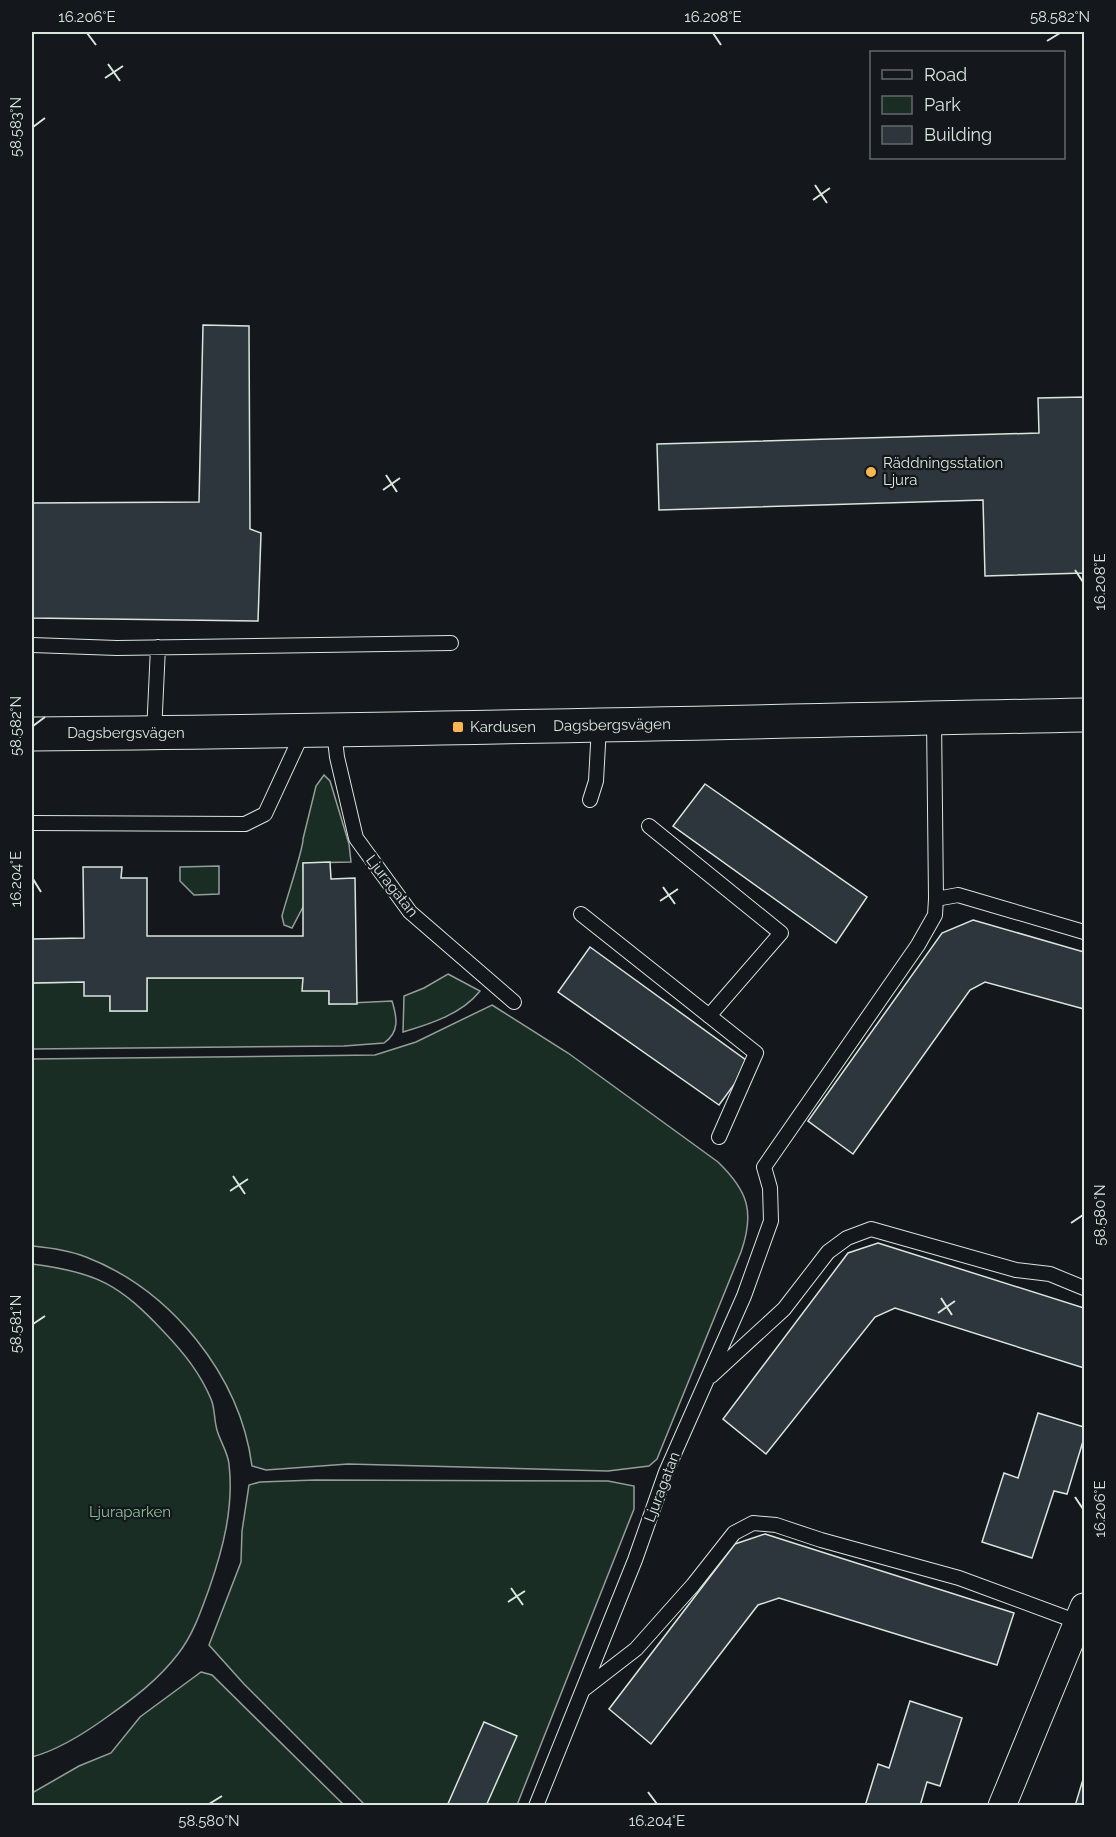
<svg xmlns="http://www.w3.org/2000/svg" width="1116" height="1837" font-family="Raleway,sans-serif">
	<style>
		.green { fill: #1a2d24; stroke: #939e99; stroke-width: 1.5 }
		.building { fill: #2c363c; stroke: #d8e6dc; stroke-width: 1.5 }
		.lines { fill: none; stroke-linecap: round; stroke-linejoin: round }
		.service-casing { stroke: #d8e6dc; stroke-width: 16 }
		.minor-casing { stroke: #d8e6dc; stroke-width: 29 }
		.tertiary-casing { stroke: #d8e6dc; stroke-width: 35 }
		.service { stroke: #14181c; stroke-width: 14 }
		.minor { stroke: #14181c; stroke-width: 27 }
		.tertiary { stroke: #14181c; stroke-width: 33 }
		.ticks { fill: none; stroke: #d8e6dc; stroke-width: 2 }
		.poi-dot { fill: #ffb74d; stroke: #14181c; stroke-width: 2 }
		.labels { text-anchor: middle; stroke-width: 4.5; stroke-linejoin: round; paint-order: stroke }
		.poi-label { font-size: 15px; fill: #d8e6dc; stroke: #14181c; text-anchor: start }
		.street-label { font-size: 15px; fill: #d8e6dc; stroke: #14181c }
		.park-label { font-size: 15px; fill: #8ac095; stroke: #14181c }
		.neatline { fill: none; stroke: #d8e6dc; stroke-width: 2 }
		.ticks-label { font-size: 15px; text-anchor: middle; fill: #d8e6dc }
	</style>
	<rect width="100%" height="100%" fill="#14181c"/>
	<!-- green -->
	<path class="green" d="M 324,775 L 330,781 L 349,844 L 351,862 L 303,863 L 304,905 L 292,928 L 284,925 L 282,916 C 285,903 304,847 303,839 L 316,786 Z
		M 219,866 L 219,894 L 194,895 L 180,881 L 180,867 Z
		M 448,974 L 480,991 C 462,1014 430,1024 403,1032 L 404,996 L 424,988 Z
		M 147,978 L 303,978 L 329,991 L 329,1004 L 392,1001 C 397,1017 400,1032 384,1043 L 344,1046 L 32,1049 L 32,983 L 84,982 L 110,996 L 110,1011 L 147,1011 Z
		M 492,1005 L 568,1053 L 718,1162 C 748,1191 755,1212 741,1252 L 657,1459 L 649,1466 L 608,1471 L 348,1464 L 266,1470 L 252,1466 C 240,1375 171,1290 86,1257 C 69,1250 49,1248 32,1246 L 32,1059 L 375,1055 L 416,1042 Z
		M 32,1264 C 97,1272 120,1285 164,1332 C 184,1353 200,1373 211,1399 C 215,1408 214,1420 217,1430 C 220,1441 228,1453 229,1464 C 234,1507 223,1549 209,1589 C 201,1611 193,1635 178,1654 C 158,1680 134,1698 107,1717 C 85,1733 58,1750 32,1757 Z
		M 315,1480 L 608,1481 L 634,1486 L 634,1509 L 517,1805 L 365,1805 L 244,1684 L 209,1645 L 241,1562 L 242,1531 L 249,1485 L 260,1482 Z
		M 201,1672 L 212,1675 L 344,1805 L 32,1805 L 32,1793 L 79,1766 L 111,1753 L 140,1717 Z"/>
	<!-- building -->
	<path class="building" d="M 203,325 L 249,326 L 250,529 L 261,533 L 258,621 L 32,618 L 32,503 L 199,502 Z
		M 1084,397 L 1084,573 L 985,576 L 983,500 L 659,510 L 657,444 L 1039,433 L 1038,398 Z
		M 705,784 L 867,897 L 836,943 L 673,826 Z
		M 330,862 L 331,879 L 355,878 L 357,1004 L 329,1004 L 329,991 L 302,991 L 303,978 L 147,978 L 147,1011 L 110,1011 L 110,996 L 84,996 L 84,982 L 32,983 L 32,939 L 84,938 L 83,867 L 122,867 L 121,878 L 147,878 L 147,936 L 303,936 L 303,863 Z
		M 973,920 L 1084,952 L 1084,1009 L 985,982 L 970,990 L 853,1154 L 808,1121 L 942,933 Z
		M 590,947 L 750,1063 L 719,1105 L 558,992 Z
		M 878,1243 L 1084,1308 L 1084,1368 L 895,1308 L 875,1317 L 766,1454 L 723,1419 L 848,1253 Z
		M 1038,1413 L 1084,1427 L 1084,1438 L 1067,1494 L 1054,1491 L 1032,1558 L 982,1542 L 1004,1473 L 1018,1478 Z
		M 765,1534 L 1014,1613 L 997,1665 L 779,1598 L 758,1605 L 651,1744 L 609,1709 L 735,1544 Z
		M 910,1701 L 962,1718 L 940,1786 L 927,1782 L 920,1806 L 865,1806 L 878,1764 L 889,1768 Z
		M 484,1722 L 517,1736 L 486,1806 L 447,1806 Z
		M 1084,1776 L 1084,1806 L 1075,1806 Z"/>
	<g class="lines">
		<!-- service casing -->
		<g class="service-casing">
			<path id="service" d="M 32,645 L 117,648 L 451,643
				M 334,731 L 337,757 L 356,838 L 410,912 L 514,1002
				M 154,733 L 158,647
				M 590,800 L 596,781 L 599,726
				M 32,823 L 245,824 L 265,814 L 303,732
				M 649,826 L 781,933 L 709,1016
				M 936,899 L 958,895 L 1084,932
				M 581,914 L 756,1053 L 719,1137
				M 711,1376 L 784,1309 L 828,1252 L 847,1238 L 871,1229 L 1016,1270 L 1050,1274 L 1084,1288
				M 583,1690 L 636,1649 L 693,1585 L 734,1533 L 753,1523 L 776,1525 L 821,1540 L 959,1578 L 1078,1622
				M 536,1806 L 635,1560 L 666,1472 L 744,1296 L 771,1221 L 770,1188 L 764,1167 L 918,945 L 935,915 L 936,899 L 934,718"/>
		</g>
		<!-- minor casing -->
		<g class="minor-casing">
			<path id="minor" d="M 1002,1806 L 1084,1607"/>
		</g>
		<!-- tertiary casing -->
		<g class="tertiary-casing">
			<path id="tertiary" d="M 32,734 C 383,731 733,722 1084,715"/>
		</g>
		<!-- service -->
		<use href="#service" class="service"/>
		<!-- minor -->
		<use href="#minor" class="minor"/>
		<!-- tertiary -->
		<use href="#tertiary" class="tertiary"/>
	</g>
	<!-- ticks -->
	<path class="ticks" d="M 87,33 L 96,45M 713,33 L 721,45M 1047,41 L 1060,33M 108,64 L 120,81M 105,78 L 123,66M 33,127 L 45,118M 815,185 L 827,203M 813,200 L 830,188M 386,475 L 397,492M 383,490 L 400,478M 1075,570 L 1083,582M 33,726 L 45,717M 33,879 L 41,892M 663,887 L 675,904M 660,901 L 678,889M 233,1176 L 245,1194M 230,1191 L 248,1179M 1071,1223 L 1083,1215M 941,1298 L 952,1315M 938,1313 L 955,1301M 33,1324 L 45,1316M 1075,1497 L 1083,1509M 511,1588 L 523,1605M 508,1602 L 525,1591M 648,1792 L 657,1804M 209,1804 L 222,1796"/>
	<!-- markers -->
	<g class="poi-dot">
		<circle cx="871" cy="472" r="6"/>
		<rect x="452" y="721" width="12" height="12" rx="3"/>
	</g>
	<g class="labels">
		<!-- poi labels -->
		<g class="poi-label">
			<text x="883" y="468">Räddningsstation<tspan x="883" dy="17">Ljura</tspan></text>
			<text x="470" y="732">Kardusen</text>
		</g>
		<!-- street labels -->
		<g class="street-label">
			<text transform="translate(612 725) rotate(-1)" y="5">Dagsbergsvägen</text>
			<text x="126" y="738">Dagsbergsvägen</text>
			<text transform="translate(392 886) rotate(52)" y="5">Ljuragatan</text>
			<text transform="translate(662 1487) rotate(-69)" y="5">Ljuragatan</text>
		</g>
		<!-- park labels -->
		<g class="park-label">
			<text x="130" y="1517">Ljuraparken</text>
		</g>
	</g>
	<!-- border -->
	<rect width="1116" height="1837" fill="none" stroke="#14181c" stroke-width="66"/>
	<!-- legend -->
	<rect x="870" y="51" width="195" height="108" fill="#14181c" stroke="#626a69" stroke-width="1.5"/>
	<rect x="882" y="70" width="30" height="9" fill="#14181c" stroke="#626a69" stroke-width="1.5"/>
	<text x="924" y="81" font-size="18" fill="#d8e6dc">Road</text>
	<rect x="882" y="96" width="30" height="18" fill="#1a2d24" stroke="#626a69" stroke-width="1.5"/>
	<text x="924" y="111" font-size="18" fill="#d8e6dc">Park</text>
	<rect x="882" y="126" width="30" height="18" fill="#2c363c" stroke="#626a69" stroke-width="1.5"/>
	<text x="924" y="141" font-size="18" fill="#d8e6dc">Building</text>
	<rect x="33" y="33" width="1050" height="1771" class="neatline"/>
	<g class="ticks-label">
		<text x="87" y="22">16.206°E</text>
		<text x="713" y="22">16.208°E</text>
		<text x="1060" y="22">58.582°N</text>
		<text transform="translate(16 127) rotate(-90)" y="5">58.583°N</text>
		<text transform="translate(1100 582) rotate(-90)" y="5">16.208°E</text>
		<text transform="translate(16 726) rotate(-90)" y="5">58.582°N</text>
		<text transform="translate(16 879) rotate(-90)" y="5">16.204°E</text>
		<text transform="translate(1100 1215) rotate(-90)" y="5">58.580°N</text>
		<text transform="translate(16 1324) rotate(-90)" y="5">58.581°N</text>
		<text transform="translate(1100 1509) rotate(-90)" y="5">16.206°E</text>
		<text x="209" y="1826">58.580°N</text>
		<text x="657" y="1826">16.204°E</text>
	</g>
</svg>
